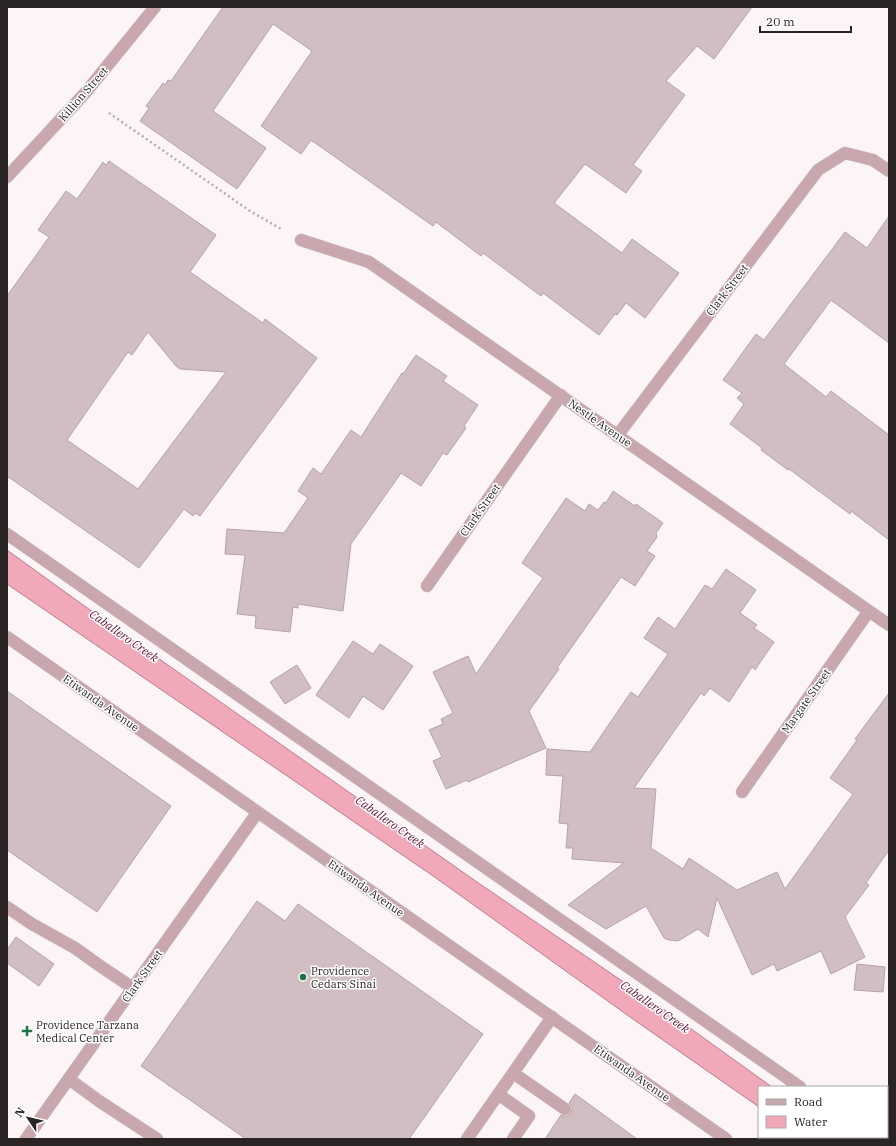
<svg xmlns="http://www.w3.org/2000/svg" width="896" height="1146" font-family="'IBM Plex Serif',serif">
	<style>
		.water { fill: #f1a8b9; stroke: #b6808d }
		.building { fill: #d1bec2; stroke: #b6a3a7; fill-rule: evenodd }
		.lines { fill: none; stroke-linecap: round; stroke-linejoin: round }
		.service-casing { stroke: #d6cfd0; stroke-width: 13 }
		.minor-casing { stroke: #d6cfd0; stroke-width: 13 }
		.path { stroke: #b5adaf; stroke-width: 2.5; stroke-dasharray: 2 3; stroke-linecap: butt }
		.service { stroke: #c8a7ae; stroke-width: 12 }
		.minor { stroke: #c8a7ae; stroke-width: 12 }
		.poi-dot { fill: #217142; stroke: #fff; stroke-width: 1.5 }
		.labels { text-anchor: middle; stroke-width: 3; stroke-linejoin: round; paint-order: stroke }
		.street-label { font-size: 11px; fill: #2b2425; stroke: #fff }
		.poi-label { font-size: 11px; fill: #2b2425; stroke: #fff; text-anchor: start }
		.water-label { font-size: 12px; font-style: italic; fill: #651031; stroke: #fff }
	</style>
	<rect width="100%" height="100%" fill="#fcf4f6"/>
	<!-- water -->
	<path class="water" d="M 7,550 L 108,623 L 477,882 L 669,1013 L 772,1087 L 759,1087 L 759,1107 L 630,1017 L 436,878 L 7,584 Z
		M 803,1137 L 841,1137 L 844,1139 L 805,1139 Z"/>
	<!-- building -->
	<path class="building" d="M 223,7 L 752,7 L 714,59 L 697,46 L 666,81 L 685,95 L 633,165 L 642,171 L 626,193 L 585,164 L 554,203 L 622,253 L 632,239 L 679,273 L 645,318 L 626,303 L 617,315 L 615,314 L 599,335 L 543,293 L 541,296 L 483,253 L 481,256 L 436,222 L 433,226 L 311,140 L 301,154 L 261,126 L 312,51 L 273,24 L 213,111 L 266,148 L 237,189 L 140,121 L 149,108 L 146,106 L 163,83 L 165,85 L 168,80 L 171,81 Z
		M 109,161 L 216,235 L 190,272 L 263,323 L 265,319 L 317,358 L 200,516 L 195,513 L 193,516 L 184,509 L 139,568 L 7,476 L 7,296 L 49,237 L 38,230 L 66,191 L 77,199 L 103,162 L 106,165 ZM 148,332 L 176,366 L 180,369 L 226,372 L 138,489 L 67,440 L 128,352 L 132,355 Z
		M 889,216 L 889,343 L 831,300 L 784,364 L 826,397 L 831,391 L 889,435 L 889,540 L 851,511 L 850,514 L 789,469 L 788,470 L 761,450 L 762,448 L 730,424 L 744,404 L 737,398 L 742,393 L 723,380 L 756,334 L 764,340 L 845,232 L 867,248 Z
		M 416,355 L 447,376 L 443,381 L 478,405 L 464,426 L 466,428 L 447,455 L 443,453 L 421,486 L 401,473 L 351,544 L 343,611 L 298,604 L 298,608 L 293,607 L 290,632 L 255,628 L 256,616 L 237,614 L 245,555 L 225,554 L 227,529 L 284,533 L 308,498 L 298,491 L 313,468 L 321,474 L 351,430 L 361,437 L 402,373 L 403,374 Z
		M 613,491 L 635,506 L 636,504 L 663,523 L 656,533 L 657,537 L 647,551 L 655,556 L 635,586 L 621,577 L 557,668 L 559,669 L 529,711 L 546,748 L 468,782 L 467,780 L 446,789 L 433,761 L 442,757 L 429,730 L 443,724 L 441,719 L 453,713 L 433,672 L 468,656 L 476,674 L 543,578 L 522,563 L 566,498 L 585,511 L 589,504 L 598,510 L 604,502 L 606,503 Z
		M 726,569 L 756,590 L 740,613 L 757,625 L 754,628 L 774,642 L 755,670 L 752,667 L 729,702 L 710,688 L 704,696 L 701,693 L 634,788 L 656,789 L 651,848 L 683,869 L 689,858 L 737,890 L 777,872 L 785,889 L 853,794 L 830,778 L 857,740 L 855,739 L 889,693 L 889,850 L 866,883 L 869,885 L 845,917 L 865,957 L 831,974 L 821,951 L 777,971 L 774,964 L 752,975 L 717,898 L 708,937 L 698,929 L 678,941 L 669,940 L 664,938 L 646,906 L 606,929 L 568,905 L 624,863 L 572,859 L 573,848 L 566,848 L 568,824 L 559,823 L 563,776 L 546,775 L 547,749 L 590,752 L 631,692 L 638,697 L 668,654 L 644,638 L 658,617 L 675,629 L 705,585 L 712,589 Z
		M 353,641 L 373,654 L 380,644 L 413,666 L 383,710 L 363,696 L 349,718 L 316,695 Z
		M 297,665 L 311,688 L 285,704 L 270,682 Z
		M 7,691 L 171,806 L 97,912 L 7,850 Z
		M 257,901 L 285,921 L 298,904 L 483,1034 L 409,1139 L 246,1139 L 141,1066 Z
		M 16,937 L 54,964 L 39,986 L 7,963 L 7,950 Z
		M 857,964 L 885,967 L 883,992 L 854,990 Z
		M 575,1094 L 637,1139 L 545,1139 L 561,1115 L 565,1116 L 568,1116 L 571,1113 L 572,1109 L 572,1106 L 569,1103 Z"/>
	<g class="lines">
		<!-- service casing -->
		<g class="service-casing">
			<path id="service" d="M 7,534 L 800,1087
				M 7,907 L 32,924 L 75,948 L 103,968 L 133,988
				M 513,1073 L 565,1109
				M 69,1079 L 99,1101 L 157,1139
				M 498,1094 L 529,1116 L 513,1139
				M 871,1137 L 874,1139
				M 467,1139 L 552,1017"/>
		</g>
		<!-- minor casing -->
		<g class="minor-casing">
			<path id="minor" d="M 7,177 L 86,92 L 155,7
				M 301,240 L 369,262 L 889,625
				M 617,436 L 818,170 L 845,153 L 873,160 L 889,171
				M 427,586 L 561,395
				M 7,637 L 726,1139
				M 742,792 L 869,611
				M 26,1139 L 257,813"/>
		</g>
		<!-- path -->
		<path class="path" d="M 109,113 L 250,211 L 281,229"/>
		<!-- service -->
		<use href="#service" class="service"/>
		<!-- minor -->
		<use href="#minor" class="minor"/>
	</g>
	<!-- markers -->
	<g class="poi-dot">
		<circle cx="303" cy="977" r="4"/>
		<path d="M25 1025h4v4h4v4h-4v4h-4v-4h-4v-4h4z"/>
	</g>
	<g class="labels">
		<!-- street labels -->
		<g class="street-label">
			<text transform="translate(83 94) rotate(-49)" y="4">Killion Street</text>
			<text transform="translate(727 290) rotate(-53)" y="4">Clark Street</text>
			<text transform="translate(600 423) rotate(35)" y="4">Nestle Avenue</text>
			<text transform="translate(480 510) rotate(-55)" y="4">Clark Street</text>
			<text transform="translate(806 701) rotate(-55)" y="4">Margate Street</text>
			<text transform="translate(101 703) rotate(35)" y="4">Etiwanda Avenue</text>
			<text transform="translate(366 888) rotate(35)" y="4">Etiwanda Avenue</text>
			<text transform="translate(142 976) rotate(-55)" y="4">Clark Street</text>
			<text transform="translate(632 1073) rotate(35)" y="4">Etiwanda Avenue</text>
		</g>
		<!-- poi labels -->
		<g class="poi-label">
			<text x="311" y="975">Providence<tspan x="311" dy="13">Cedars Sinai</tspan></text>
			<text x="36" y="1029">Providence Tarzana<tspan x="36" dy="13">Medical Center</tspan></text>
		</g>
		<!-- water labels -->
		<g class="water-label">
			<text transform="translate(124 636) rotate(35)" y="4">Caballero Creek</text>
			<text transform="translate(390 822) rotate(35)" y="4">Caballero Creek</text>
			<text transform="translate(655 1007) rotate(35)" y="4">Caballero Creek</text>
		</g>
	</g>
	<!-- border -->
	<rect width="896" height="1146" fill="none" stroke="#2b2425" stroke-width="16"/>
	<!-- legend -->
	<rect x="758" y="1086" width="130" height="52" fill="#ffffff" stroke="#aaa7a8"/>
	<rect x="766" y="1099" width="20" height="6" fill="#c8a7ae" stroke="#aaa7a8"/>
	<text x="794" y="1106" font-size="12" fill="#2b2425">Road</text>
	<rect x="766" y="1116" width="20" height="12" fill="#f1a8b9" stroke="#aaa7a8"/>
	<text x="794" y="1126" font-size="12" fill="#2b2425">Water</text>
	<!-- north arrow -->
	<g transform="translate(28 1118) rotate(305)" stroke="#ffffff" stroke-width="3" paint-order="stroke">
	<path d="M0-3L7 15L0 10L-7 15Z" fill="#2b2425"/>
	<text y="-6" font-size="11" font-weight="bold" text-anchor="middle" fill="#2b2425">N</text>
	</g>
	<!-- scale -->
	<path d="M760 26v6h91v-6" fill="none" stroke="#2b2425" stroke-width="2"/>
	<text x="766" y="26" font-size="12" fill="#2b2425" stroke="#ffffff" stroke-width="3" paint-order="stroke">20 m</text>
</svg>
